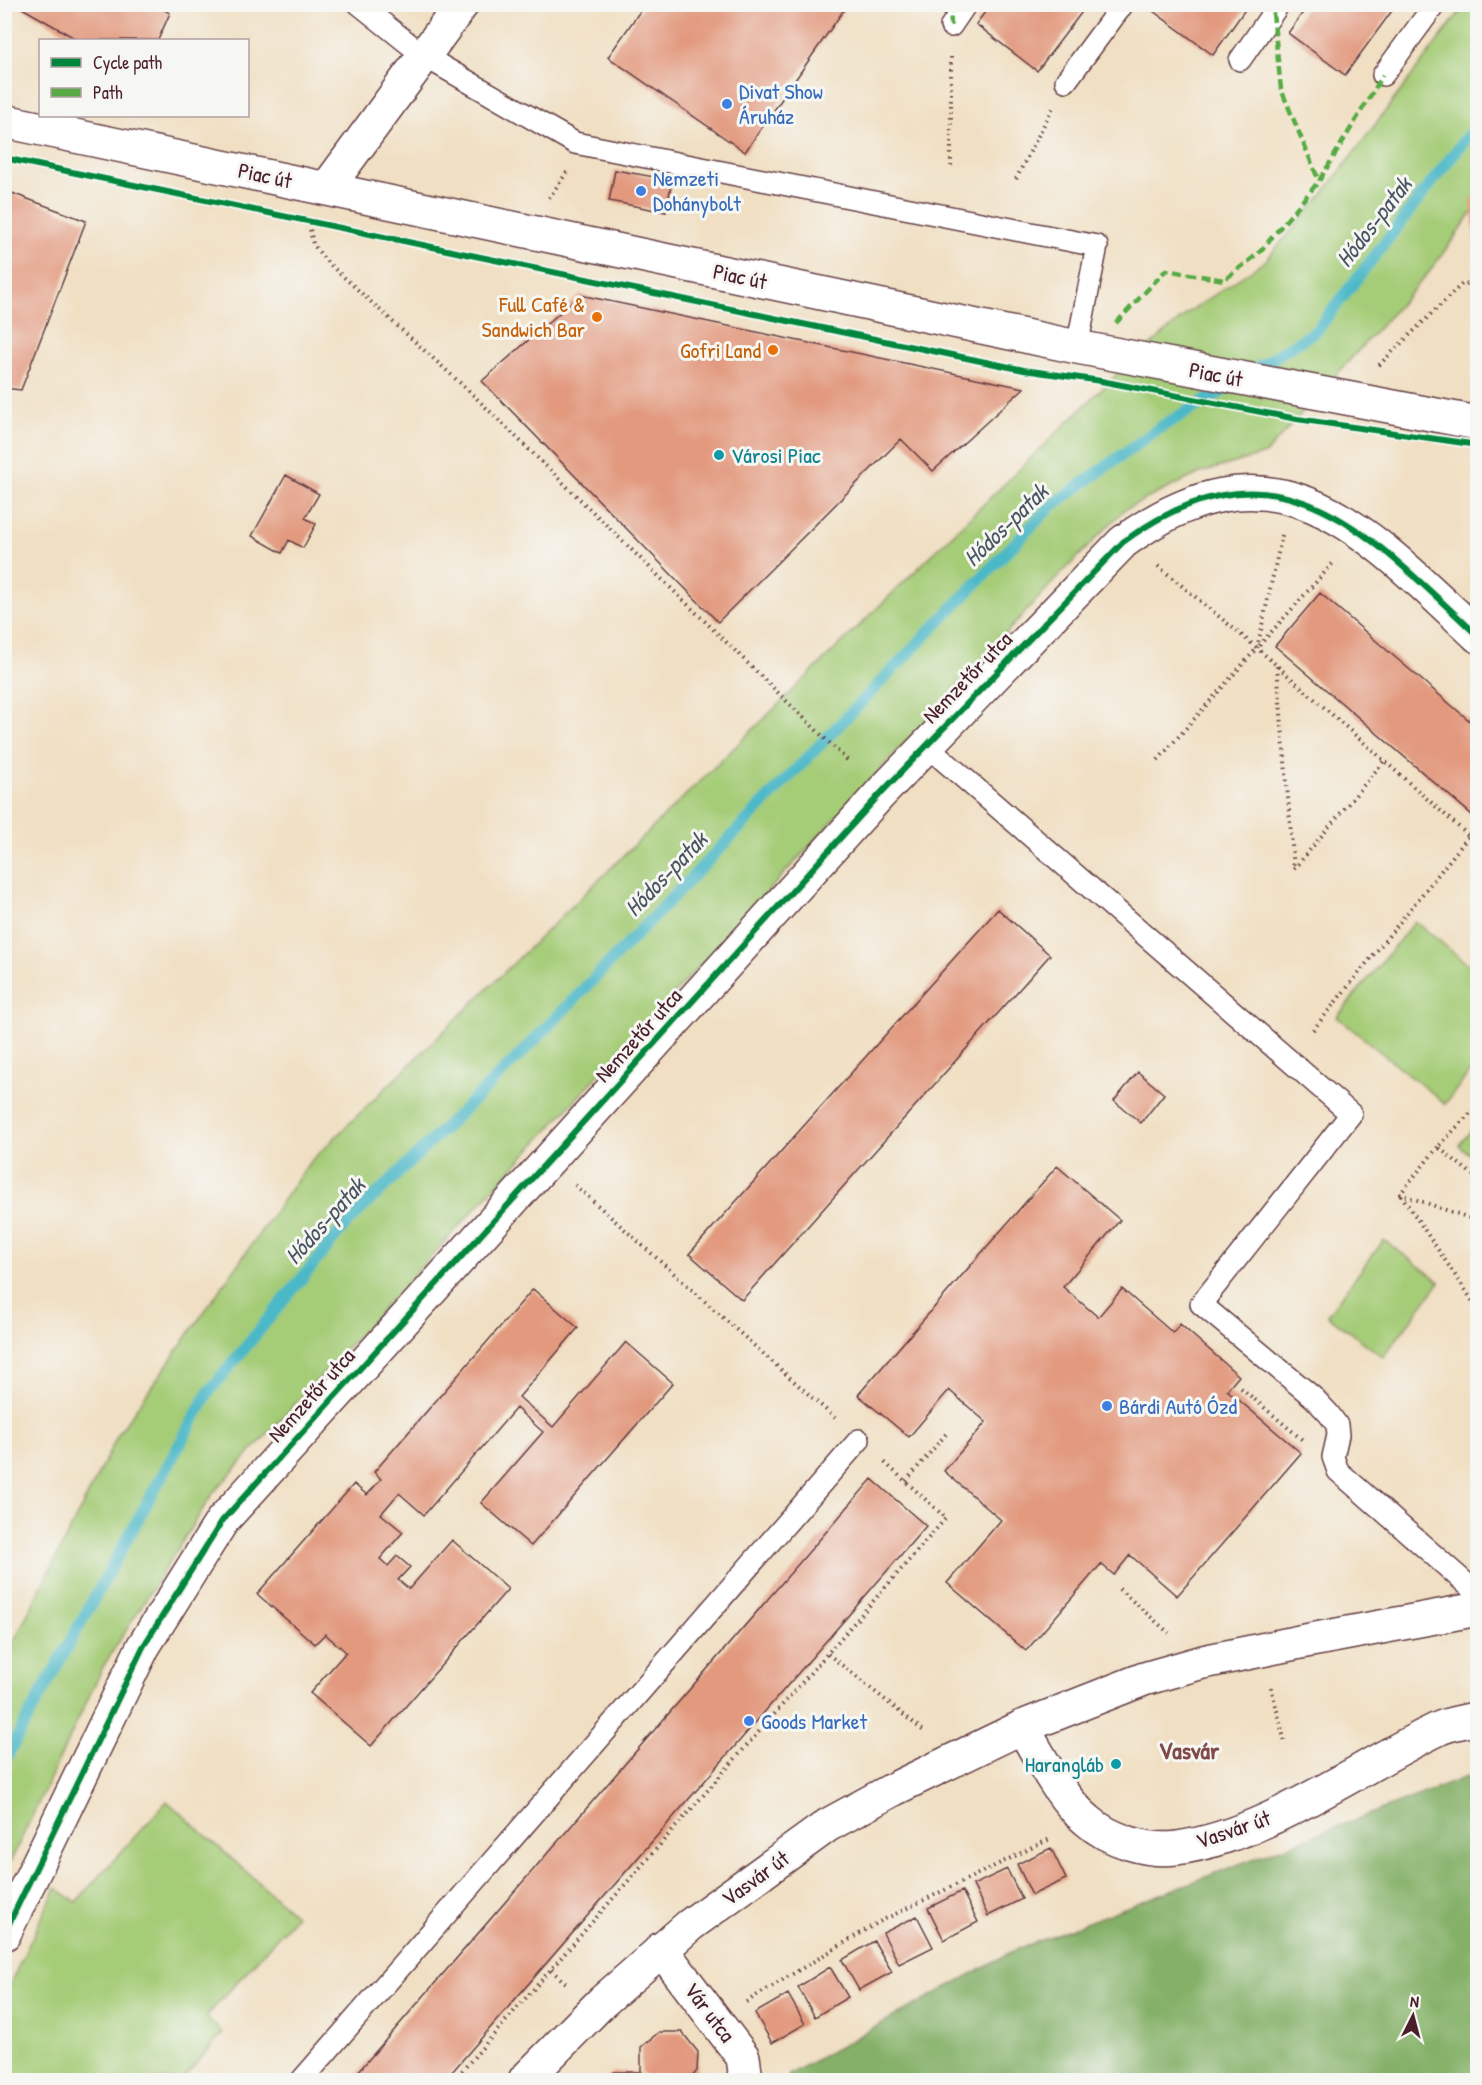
<svg xmlns="http://www.w3.org/2000/svg" width="1482" height="2085" font-family="'Patrick Hand',sans-serif">
	<style>
		.green { fill: #a5cc77; stroke: #787651; stroke-width: 1.5 }
		.forest { fill: #84b068; stroke: #67684a; stroke-width: 1.5 }
		.lines { fill: none; stroke-linecap: round; stroke-linejoin: round }
		.stream { stroke: #4cb8c8; stroke-width: 12 }
		.building { fill: #e2997e }
		.service-casing { stroke: #633c42; stroke-width: 24 }
		.minor-casing { stroke: #633c42; stroke-width: 36 }
		.tertiary-casing { stroke: #633c42; stroke-width: 36 }
		.path { stroke: #633c42; stroke-width: 4; stroke-dasharray: 1.5 4.5; stroke-linecap: butt }
		.service { stroke: #fff; stroke-width: 21 }
		.minor { stroke: #fff; stroke-width: 33 }
		.tertiary { stroke: #fff; stroke-width: 33 }
		.quiet { stroke: #57aa44; stroke-width: 4.5; stroke-dasharray: 9 4.5; stroke-linecap: butt }
		.cycleway-casing { stroke: #f6f6f2; stroke-width: 10 }
		.cycleway { stroke: #00873e; stroke-width: 6 }
		.shop-dot { fill: #3f7fe0; stroke: #f6f6f2; stroke-width: 2 }
		.food-dot { fill: #e8710a; stroke: #f6f6f2; stroke-width: 2 }
		.culture-dot { fill: #0f9aa8; stroke: #f6f6f2; stroke-width: 2 }
		.labels { text-anchor: middle; stroke-width: 6; stroke-linejoin: round; paint-order: stroke }
		.shop-label { font-size: 22px; fill: #366cbe; stroke: #f6f6f2; text-anchor: start }
		.street-label { font-size: 22px; fill: #4a1f2b; stroke: #f6f6f2 }
		.food-label { font-size: 22px; fill: #c56008; stroke: #f6f6f2; text-anchor: end }
		.culture-label { font-size: 22px; fill: #0d838f; stroke: #f6f6f2; text-anchor: start }
		.water-label { font-size: 24px; font-style: italic; fill: #4b5562; stroke: #f6f6f2 }
		.neighbourhood-label { font-size: 24px; font-weight: bold; fill: #7f4a48; stroke: #f6f6f2 }
	</style>
	<rect width="100%" height="100%" fill="#f6f6f2"/>
	<filter id="ink" filterUnits="userSpaceOnUse"><feTurbulence type="fractalNoise" baseFrequency=".0167" numOctaves="2"/><feDisplacementMap in="SourceGraphic" scale="12" xChannelSelector="R" yChannelSelector="G"/><feConvolveMatrix kernelMatrix="1 2 1 2 8 2 1 2 1" color-interpolation-filters="sRGB"/></filter>
	<filter id="wash" filterUnits="userSpaceOnUse"><feTurbulence type="fractalNoise" baseFrequency=".008" numOctaves="4" result="noise"/><feDisplacementMap in="SourceGraphic" scale="24" xChannelSelector="R" yChannelSelector="G"/><feGaussianBlur stdDeviation="1.35" result="paint"/><feColorMatrix in="noise" values="0 0 0 0 0 0 0 0 0 0 0 0 0 0 0 0 0 1.4 0 .05"/><feComposite in="paint" operator="in"/></filter>
	<g filter="url(#wash)">
		<rect width="100%" height="100%" fill="#f0dfc2"/>
		<!-- green -->
		<path class="green" d="M 1465,5 L 1477,5 L 1477,206 L 1430,271 L 1265,454 L 1200,473 L 1125,509 L 1055,580 L 213,1493 L 104,1665 L 5,1873 L 5,1659 L 119,1433 L 309,1163 L 1119,372 L 1189,312 L 1265,261 L 1323,194 Z
			M 1415,921 L 1477,972 L 1477,1063 L 1445,1104 L 1337,1017 Z
			M 1477,1124 L 1477,1161 L 1459,1145 Z
			M 1384,1240 L 1440,1282 L 1383,1357 L 1327,1315 Z
			M 167,1801 L 296,1916 L 206,2017 L 223,2033 L 182,2080 L 5,2080 L 5,1994 L 56,1888 L 76,1902 Z"/>
		<!-- forest -->
		<path class="forest" d="M 1477,1773 L 1477,2080 L 786,2080 L 790,2074 L 1015,1950 Z"/>
		<g class="lines">
			<!-- stream -->
			<path class="stream" d="M 1250,373 L 1317,330 L 1478,123
				M 4,1761 L 208,1393 L 347,1223 L 523,1052 L 1049,508 L 1159,428 L 1236,383"/>
		</g>
		<g id="blocks">
			<!-- building -->
			<path class="building" d="M 15,4 L 153,4 L 170,13 L 158,40 L 78,40 Z
				M 645,4 L 848,4 L 745,152 L 608,57 Z
				M 991,4 L 1088,4 L 1037,71 L 976,24 Z
				M 1152,4 L 1249,4 L 1213,55 L 1149,8 Z
				M 1309,4 L 1397,4 L 1345,75 L 1288,33 Z
				M 615,170 L 672,180 L 666,212 L 609,201 Z
				M 4,190 L 86,221 L 21,390 L 4,388 Z
				M 1478,192 L 1478,249 L 1476,249 L 1471,200 Z
				M 580,295 L 1024,388 L 933,471 L 901,439 L 718,622 L 482,381 Z
				M 286,475 L 319,494 L 305,518 L 316,524 L 303,548 L 289,540 L 282,553 L 252,536 Z
				M 1320,593 L 1478,728 L 1478,820 L 1275,646 Z
				M 998,909 L 1050,955 L 742,1300 L 689,1254 Z
				M 1138,1072 L 1164,1094 L 1141,1123 L 1114,1101 Z
				M 1057,1166 L 1120,1220 L 1063,1287 L 1098,1317 L 1122,1289 L 1173,1333 L 1180,1324 L 1239,1376 L 1227,1390 L 1301,1453 L 1177,1596 L 1130,1555 L 1114,1575 L 1101,1564 L 1026,1651 L 947,1583 L 1001,1520 L 944,1471 L 986,1422 L 949,1390 L 909,1437 L 858,1395 Z
				M 533,1289 L 578,1328 L 519,1397 L 553,1427 L 626,1342 L 673,1383 L 531,1546 L 481,1503 L 543,1432 L 516,1408 L 424,1515 L 399,1493 L 381,1514 L 403,1532 L 380,1559 L 388,1566 L 397,1556 L 410,1567 L 398,1580 L 409,1589 L 452,1540 L 508,1589 L 371,1746 L 310,1693 L 346,1652 L 325,1634 L 315,1644 L 257,1594 L 354,1484 L 367,1495 L 381,1479 L 374,1472 Z
				M 872,1479 L 926,1526 L 445,2080 L 351,2080 Z
				M 1051,1848 L 1066,1879 L 1032,1895 L 1017,1864 Z
				M 1007,1869 L 1022,1899 L 988,1916 L 973,1885 Z
				M 962,1891 L 978,1922 L 944,1940 L 928,1908 Z
				M 917,1916 L 933,1947 L 899,1964 L 883,1933 Z
				M 874,1941 L 892,1972 L 859,1990 L 842,1960 Z
				M 830,1967 L 848,1997 L 815,2017 L 798,1987 Z
				M 788,1994 L 805,2024 L 772,2043 L 755,2013 Z
				M 659,2032 L 682,2032 L 698,2052 L 697,2071 L 689,2080 L 648,2080 L 641,2072 L 641,2047 Z
				M 614,2072 L 638,2072 L 645,2080 L 604,2080 Z"/>
		</g>
	</g>
	<g filter="url(#ink)">
		<use href="#blocks" fill-opacity="0" stroke="#633c42" stroke-width="1.5"/>
		<g class="lines">
			<!-- service casing -->
			<g class="service-casing">
				<path id="service" d="M 359,4 L 424,56 L 575,143 L 1097,246 L 1077,347
					M 951,26 L 966,4
					M 1240,60 L 1279,4
					M 1383,75 L 1435,4
					M 1066,81 L 1123,4
					M 926,745 L 1351,1114 L 1201,1304 L 1314,1398 L 1329,1414 L 1337,1425 L 1338,1435 L 1333,1457 L 1338,1471 L 1478,1594
					M 302,2080 L 859,1440"/>
			</g>
			<!-- minor casing -->
			<g class="minor-casing">
				<path id="minor" d="M 327,188 L 462,4
					M 1022,1727 C 1041,1757 1059,1797 1087,1820 C 1109,1840 1147,1852 1177,1848 C 1266,1836 1356,1768 1438,1729 C 1450,1723 1465,1722 1478,1718
					M 4,1934 L 143,1647 L 222,1521 L 881,793 L 1123,542 C 1277,429 1366,531 1478,636
					M 661,1949 L 743,2057 L 745,2072 L 743,2080"/>
			</g>
			<!-- tertiary casing -->
			<g class="tertiary-casing">
				<path id="tertiary" d="M 4,121 L 1077,347 L 1478,423
					M 525,2080 L 602,2002 L 690,1925 L 828,1825 L 894,1789 L 1022,1727 L 1144,1679 L 1203,1662 L 1300,1642 L 1478,1609"/>
			</g>
			<!-- path -->
			<path class="path" d="M 951,57 L 951,166
				M 1016,179 L 1053,107
				M 549,198 L 567,172
				M 309,224 L 313,244 L 325,260 L 469,391 L 850,763
				M 1379,365 L 1463,283 L 1478,286
				M 1282,535 L 1257,648 L 1478,844
				M 1158,566 L 1257,648 L 1334,562
				M 1277,666 L 1294,869
				M 1158,760 L 1257,648
				M 1294,869 L 1384,761
				M 1313,1030 L 1469,836
				M 1478,1105 L 1438,1147 L 1478,1179
				M 1438,1147 L 1400,1194 L 1478,1221
				M 575,1185 L 835,1418
				M 1401,1195 L 1478,1309
				M 1241,1388 L 1305,1442
				M 906,1481 L 946,1434
				M 1119,1589 L 1169,1633
				M 828,1654 L 925,1732
				M 1271,1687 L 1285,1743
				M 551,1970 L 567,1984
				M 746,2002 L 879,1922 L 1052,1838
				M 454,2080 L 946,1518 L 883,1461"/>
			<!-- service -->
			<use href="#service" class="service"/>
			<!-- minor -->
			<use href="#minor" class="minor"/>
			<!-- tertiary -->
			<use href="#tertiary" class="tertiary"/>
			<!-- quiet -->
			<path class="quiet" d="M 950,4 L 951,26
				M 1273,13 L 1281,89 L 1319,181
				M 1116,323 L 1166,270 L 1224,280 L 1258,254 L 1319,181 L 1383,75"/>
			<!-- cycleway casing -->
			<g class="cycleway-casing">
				<path id="cycleway" d="M 4,158 L 1024,370 L 1101,381 L 1297,419 L 1478,445
					M 4,1934 L 143,1647 L 222,1521 L 881,793 L 1123,542 C 1277,429 1366,531 1478,636"/>
			</g>
			<!-- cycleway -->
			<use href="#cycleway" class="cycleway"/>
		</g>
	</g>
	<!-- markers -->
	<g class="shop-dot">
		<circle cx="727" cy="104" r="6"/>
		<circle cx="641" cy="191" r="6"/>
		<circle cx="1107" cy="1406" r="6"/>
		<circle cx="749" cy="1721" r="6"/>
	</g>
	<g class="food-dot">
		<circle cx="597" cy="317" r="6"/>
		<circle cx="773" cy="350" r="6"/>
	</g>
	<g class="culture-dot">
		<circle cx="719" cy="455" r="6"/>
		<circle cx="1116" cy="1764" r="6"/>
	</g>
	<g class="labels">
		<!-- shop labels -->
		<g class="shop-label">
			<text x="739" y="99">Divat Show<tspan x="739" dy="25">Áruház</tspan></text>
			<text x="653" y="186">Nemzeti<tspan x="653" dy="25">Dohánybolt</tspan></text>
			<text x="1119" y="1414">Bárdi Autó Ózd</text>
			<text x="761" y="1729">Goods Market</text>
		</g>
		<!-- street labels -->
		<g class="street-label">
			<text transform="translate(265 175) rotate(12)" y="8">Piac út</text>
			<text transform="translate(740 276) rotate(12)" y="8">Piac út</text>
			<text transform="translate(1216 374) rotate(11)" y="8">Piac út</text>
			<text transform="translate(967 677) rotate(-46)" y="8">Nemzetőr utca</text>
			<text transform="translate(638 1035) rotate(-48)" y="8">Nemzetőr utca</text>
			<text transform="translate(311 1395) rotate(-48)" y="8">Nemzetőr utca</text>
			<text transform="translate(1233 1829) rotate(-19)" y="8">Vasvár út</text>
			<text transform="translate(755 1878) rotate(-36)" y="8">Vasvár út</text>
			<text transform="translate(710 2012) rotate(53)" y="8">Vár utca</text>
		</g>
		<!-- food labels -->
		<g class="food-label">
			<text x="585" y="312">Full Café &amp;<tspan x="585" dy="25">Sandwich Bar</tspan></text>
			<text x="761" y="358">Gofri Land</text>
		</g>
		<!-- culture labels -->
		<g class="culture-label">
			<text x="731" y="463">Városi Piac</text>
			<text x="1104" y="1772" text-anchor="end">Harangláb</text>
		</g>
		<!-- water labels -->
		<g class="water-label">
			<text transform="translate(1374 222) rotate(-52)" y="8">Hódos-patak</text>
			<text transform="translate(1006 525) rotate(-44)" y="8">Hódos-patak</text>
			<text transform="translate(666 874) rotate(-46)" y="8">Hódos-patak</text>
			<text transform="translate(325 1221) rotate(-48)" y="8">Hódos-patak</text>
		</g>
		<!-- neighbourhood labels -->
		<g class="neighbourhood-label">
			<text x="1189" y="1759">Vasvár</text>
		</g>
	</g>
	<!-- margin -->
	<rect width="1482" height="2085" fill="none" stroke="#f6f6f2" stroke-width="24"/>
	<!-- legend -->
	<rect x="39" y="39" width="210" height="78" fill="#f6f6f2" stroke="#b1a0a2" stroke-width="1.5"/>
	<rect x="51" y="58" width="30" height="9" fill="#00873e" stroke="#b1a0a2" stroke-width="1.5"/>
	<text x="93" y="69" font-size="18" fill="#4a1f2b">Cycle path</text>
	<rect x="51" y="88" width="30" height="9" fill="#57aa44" stroke="#b1a0a2" stroke-width="1.5"/>
	<text x="93" y="99" font-size="18" fill="#4a1f2b">Path</text>
	<!-- north arrow -->
	<g transform="translate(1413 2016) rotate(6)" stroke="#f6f6f2" stroke-width="4.5" paint-order="stroke">
	<path d="M0-4.5L10 22L0 15L-10 22Z" fill="#4a1f2b"/>
	<text y="-9" font-size="16" font-weight="bold" text-anchor="middle" fill="#4a1f2b">N</text>
	</g>
</svg>
